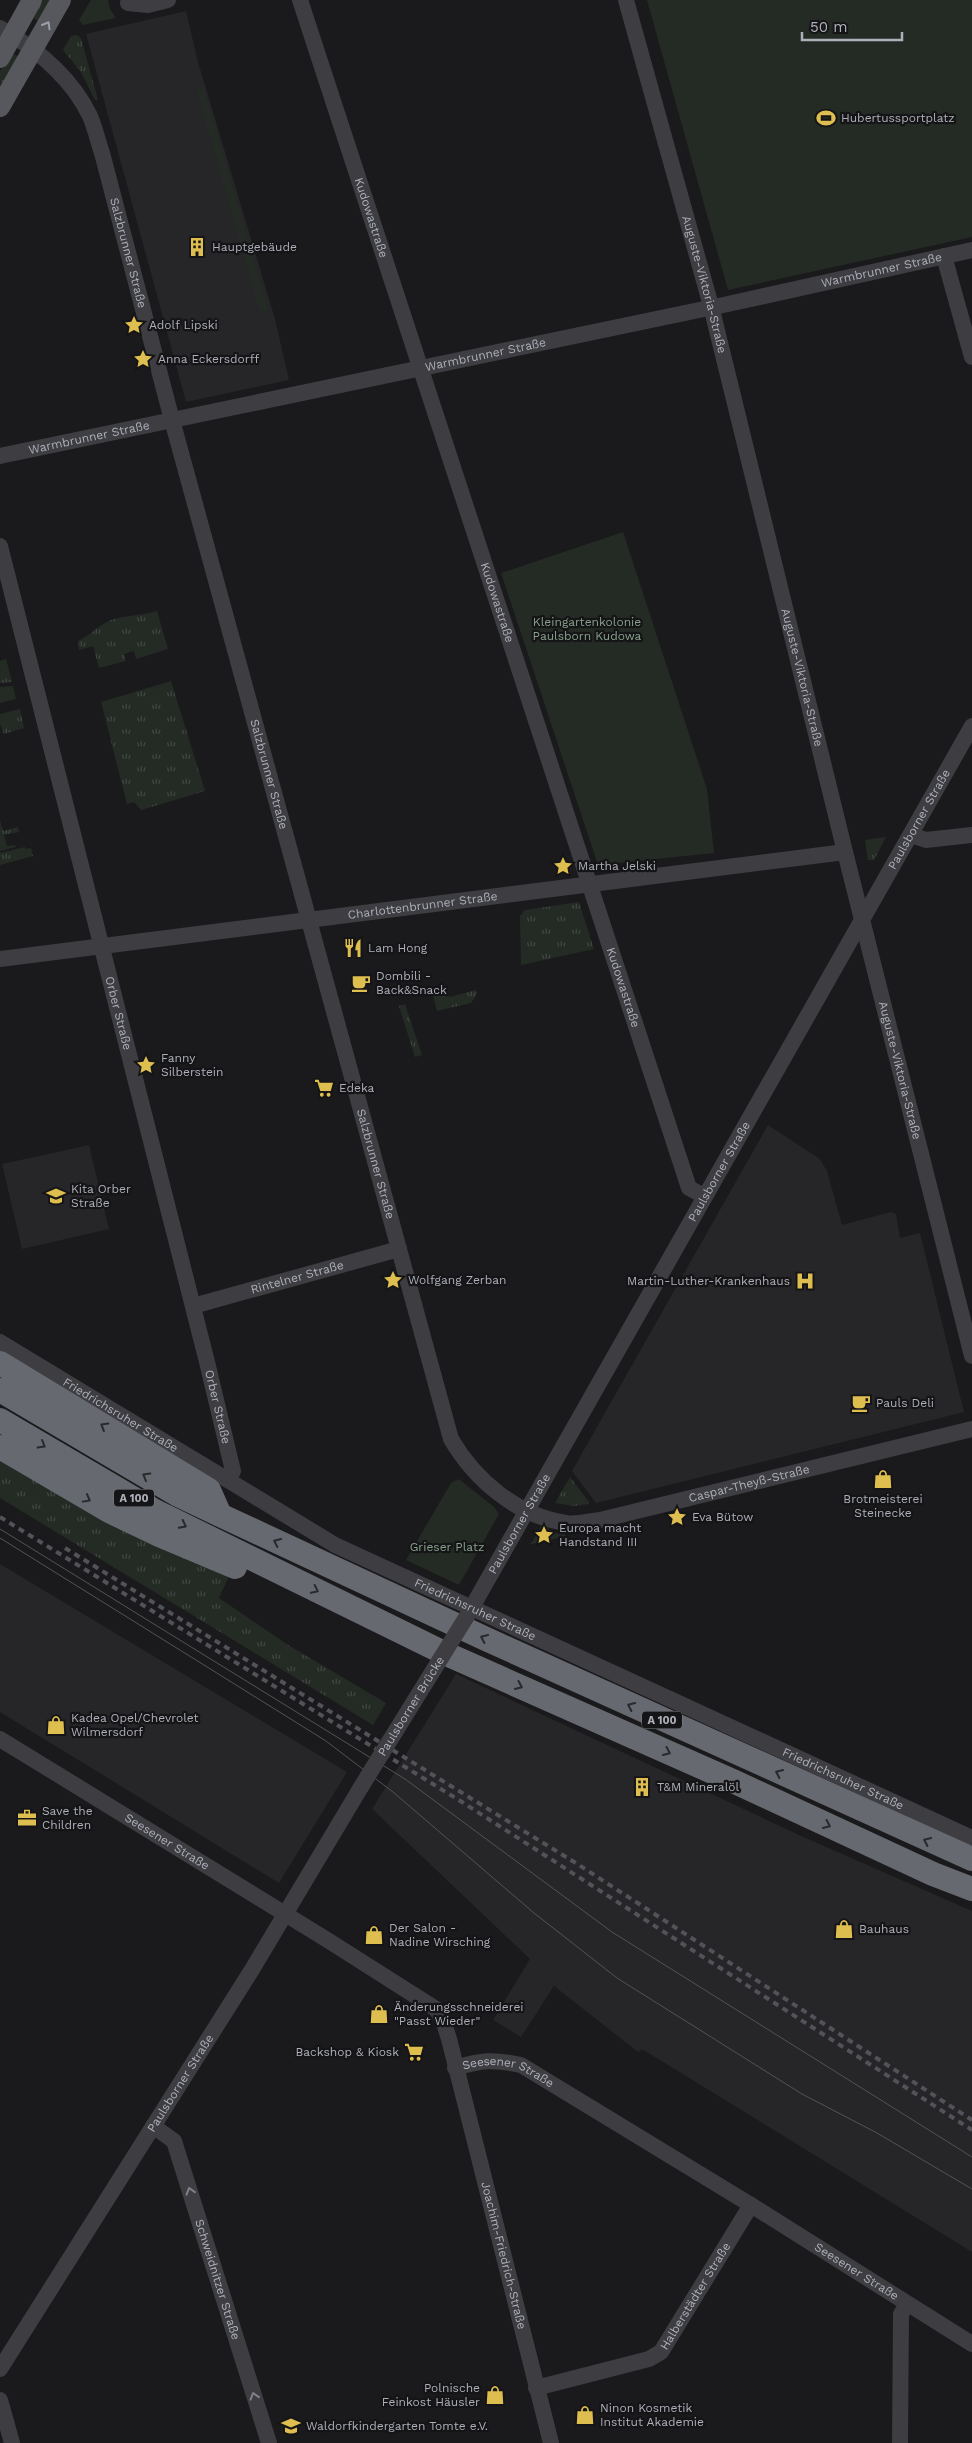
<svg xmlns="http://www.w3.org/2000/svg" width="972" height="2443" font-family="'Work Sans',sans-serif">
	<style>
		.built { fill: #262628 }
		.grass { fill: url(#grass-tufts) }
		.green { fill: #242b25 }
		.lines { fill: none; stroke-linecap: round; stroke-linejoin: round }
		.minor { stroke: #3d3d42; stroke-width: 16 }
		.major { stroke: #57585e; stroke-width: 20 }
		.highway { stroke: #676970; stroke-width: 24 }
		.tram { stroke: #525359; stroke-width: 1 }
		.rail { stroke: #525359; stroke-width: 4; stroke-dasharray: 6 5; stroke-linecap: butt }
		.minor-bridge { stroke: #3d3d42; stroke-width: 16 }
		.oneway { stroke: #9c9ea7 }
		.oneway2 { stroke: #2a292c }
		.oneway3 { stroke: #808289 }
		.labels { text-anchor: middle; stroke-width: 4.5; stroke-linejoin: round; paint-order: stroke }
		.shield { fill: #151416; stroke: #7f8188; stroke-width: 1 }
		.shield-label { font-size: 11px; font-weight: bold; fill: #adb0b9 }
		.poi-label { font-size: 12px; fill: #adb0b9; stroke: #151416; text-anchor: start }
		.street-label { font-size: 12px; fill: #adb0b9; stroke: #151416 }
		.park-label { font-size: 12px; fill: #87a28c; stroke: #151416 }
	</style>
	<defs>
		<pattern id="grass-tufts" width="24" height="20" patternUnits="userSpaceOnUse" patternTransform="scale(1.25)"><rect width="24" height="20" fill="#242b25"/><path d="M3 7l-1-3M5 7V3M7 7l1-3M15 17l-1-3M17 17v-4M19 17l1-3" fill="none" stroke="#414743"/></pattern>
	</defs>
	<rect width="100%" height="100%" fill="#1a191b"/>
	<!-- built -->
	<path class="built" d="M 186,11 L 198,62 L 275,319 L 289,380 L 186,402 L 86,34 Z
		M 768,1125 L 820,1159 L 827,1171 L 842,1225 L 891,1212 L 896,1214 L 900,1238 L 920,1233 L 964,1412 L 596,1503 L 572,1471 Z
		M 89,1145 L 109,1229 L 22,1249 L 2,1164 Z
		M 0,1564 L 347,1772 L 279,1883 L 0,1712 Z
		M 456,1674 L 799,1835 L 972,1911 L 972,2252 L 642,2049 L 638,2052 L 554,1986 L 521,2037 L 493,2020 L 530,1959 L 372,1809 Z"/>
	<!-- grass -->
	<path class="grass" d="M 40,0 L 52,0 L 39,22 L 31,16 Z
		M 77,35 L 81,38 L 98,100 L 95,100 L 81,72 L 63,50 L 71,36 Z
		M 10,53 L 18,56 L 0,92 L 0,71 Z
		M 157,611 L 168,649 L 136,659 L 134,651 L 124,654 L 126,661 L 99,668 L 93,646 L 79,650 L 78,641 C 90,636 98,625 111,620 C 125,615 142,616 157,611 Z
		M 6,659 L 12,682 L 0,683 L 0,661 Z
		M 171,681 L 205,791 L 141,810 L 134,802 L 127,804 L 101,702 Z
		M 13,686 L 16,699 L 0,703 L 0,687 Z
		M 20,709 L 24,728 L 4,734 L 0,724 L 0,714 Z
		M 0,820 L 3,831 L 18,827 L 19,832 L 4,835 L 7,846 L 15,845 L 16,847 L 0,851 Z
		M 886,837 L 874,860 L 868,860 L 865,840 Z
		M 25,847 L 25,849 L 31,848 L 33,856 L 0,865 L 0,853 Z
		M 579,902 L 594,949 L 521,965 L 520,916 L 525,910 Z
		M 476,990 L 477,994 L 471,1003 L 437,1011 L 433,996 L 444,993 L 450,997 Z
		M 405,1004 L 422,1055 L 415,1057 L 399,1006 Z
		M 0,1459 L 230,1574 L 219,1598 L 288,1645 L 386,1703 L 373,1725 L 0,1498 Z
		M 570,1477 L 589,1502 L 589,1504 L 574,1506 L 555,1503 Z
		M 541,1526 L 547,1527 L 552,1533 L 565,1534 L 566,1536 L 531,1544 Z"/>
	<!-- green -->
	<path class="green" d="M 91,0 L 108,0 L 110,9 L 116,18 L 83,25 L 79,20 Z
		M 647,0 L 972,0 L 972,237 L 728,290 Z
		M 204,89 L 268,310 L 260,312 L 197,91 Z
		M 623,532 L 707,789 L 714,853 L 598,865 L 501,573 Z
		M 459,1479 L 494,1507 L 499,1514 L 459,1585 L 406,1560 L 451,1483 Z"/>
	<g class="lines">
		<!-- minor -->
		<g class="minor">
			<path id="s1" d="M 300,0 L 689,1188 L 704,1196"/>
			<path id="s2" d="M 626,0 L 711,306 L 845,852 L 972,1356"/>
			<path d="M 128,3 L 148,5 L 168,0"/>
			<path id="s3" d="M 0,28 C 37,49 71,77 90,116 C 95,128 98,141 102,153 L 172,420 L 451,1439 C 475,1480 517,1516 566,1523 C 576,1525 590,1521 600,1520 L 972,1429"/>
			<path d="M 944,256 L 972,357"/>
			<path id="s4" d="M 0,456 L 728,304 L 972,250"/>
			<path id="s5" d="M 0,546 L 207,1362 L 233,1471 L 228,1480"/>
			<path d="M 911,835 L 926,840 L 972,835"/>
			<path id="s6" d="M 0,959 L 845,852"/>
			<path id="s7" d="M 193,1306 L 399,1249"/>
			<path id="s8" d="M 0,1342 L 335,1545 L 972,1838"/>
			<path id="s9" d="M 467,1616 L 972,726"/>
			<path id="s10" d="M 0,1739 L 329,1941 L 436,2009 L 443,2020 L 449,2039 L 551,2443"/>
			<path id="s11" d="M 455,2068 C 482,2060 493,2059 521,2065 L 751,2205 L 972,2344"/>
			<path id="s12" d="M 153,2126 L 174,2141 L 269,2443"/>
			<path id="s13" d="M 0,2369 L 253,1968 L 361,1787"/>
			<path id="s14" d="M 536,2388 L 649,2359 L 661,2352 L 751,2205"/>
			<path d="M 0,2400 L 12,2443"/>
			<path d="M 900,2443 L 901,2314 L 907,2304"/>
		</g>
		<!-- major -->
		<path class="major" d="M 0,58 L 32,0
			M 0,107 L 61,0"/>
		<!-- highway -->
		<path class="highway" d="M 0,1363 L 209,1490 L 220,1515
			M 0,1390 L 178,1495 L 220,1515 L 486,1639 L 972,1859
			M 0,1420 L 155,1511 L 442,1652 L 735,1782 L 933,1874 L 972,1889
			M 0,1447 L 109,1511 L 159,1535 L 235,1567"/>
		<!-- tram -->
		<path class="tram" d="M 0,1529 L 405,1779 L 612,1932 L 972,2157
			M 0,1538 L 326,1741 L 393,1792 L 534,1913 L 617,1978 L 802,2094 L 877,2133 L 972,2189"/>
		<!-- rail -->
		<path class="rail" d="M 0,1517 L 462,1802 L 972,2130
			M 65,1548 L 579,1865 L 972,2120"/>
		<!-- minor-bridge -->
		<path class="minor-bridge" id="s15" d="M 361,1787 L 467,1616"/>
	</g>
	<!-- one-way arrows -->
	<defs><path id="oneway-chevron" d="M-2-3.5L2.5 0L-2 3.5" fill="none" stroke-width="1.6" stroke-linecap="round" stroke-linejoin="round" transform="scale(1.25)"/></defs>
	<use class="oneway" href="#oneway-chevron" transform="translate(47 25) rotate(-60)"/>
	<g class="oneway2">
		<use href="#oneway-chevron" transform="translate(104 1426) rotate(-149)"/>
		<use href="#oneway-chevron" transform="translate(42 1445) rotate(30)"/>
		<use href="#oneway-chevron" transform="translate(146 1476) rotate(-150)"/>
		<use href="#oneway-chevron" transform="translate(87 1499) rotate(29)"/>
		<use href="#oneway-chevron" transform="translate(183 1525) rotate(27)"/>
		<use href="#oneway-chevron" transform="translate(277 1542) rotate(-155)"/>
		<use href="#oneway-chevron" transform="translate(315 1590) rotate(26)"/>
		<use href="#oneway-chevron" transform="translate(484 1638) rotate(-155)"/>
		<use href="#oneway-chevron" transform="translate(519 1686) rotate(24)"/>
		<use href="#oneway-chevron" transform="translate(631 1706) rotate(-155)"/>
		<use href="#oneway-chevron" transform="translate(667 1752) rotate(24)"/>
		<use href="#oneway-chevron" transform="translate(779 1773) rotate(-155)"/>
		<use href="#oneway-chevron" transform="translate(827 1825) rotate(25)"/>
		<use href="#oneway-chevron" transform="translate(927 1841) rotate(-155)"/>
	</g>
	<g class="oneway3">
		<use href="#oneway-chevron" transform="translate(190 2191) rotate(-107)"/>
		<use href="#oneway-chevron" transform="translate(254 2396) rotate(-107)"/>
	</g>
	<!-- icons -->
	<defs>
		<g id="stadium-bare" transform="scale(1.5)"><path d="M0-5a6.5 5 0 1 0 0 10a6.5 5 0 1 0 0-10ZM-3.5-1.8h7v3.6h-7Z" fill="#debe4f" stroke="#151416" stroke-width="2.5" paint-order="stroke"/></g>
		<g id="building-bare" transform="scale(1.5)"><path d="M-4-6H4V6H1V3H-1V6H-4ZM-2.5-4.3h1.7v1.8h-1.7ZM.8-4.3h1.7v1.8H.8ZM-2.5-1h1.7V.8h-1.7ZM.8-1h1.7V.8H.8Z" fill="#debe4f" stroke="#151416" stroke-width="2.5" paint-order="stroke"/></g>
		<g id="sight-bare" transform="scale(1.5)"><path d="M0-6L1.8-2.2L6-1.7L2.9 1.2L3.7 5.4L0 3.3L-3.7 5.4L-2.9 1.2L-6-1.7L-1.8-2.2Z" fill="#debe4f" stroke="#151416" stroke-width="2.5" paint-order="stroke"/></g>
		<g id="restaurant-bare" transform="scale(1.5)"><path d="M-5-6h1v4h1v-4h1v4h1v-4h1v5L-1.5 .5V6h-2V.5L-5-1ZM5-6V6H3V1.5H1.5Q1.5-4 5-6Z" fill="#debe4f" stroke="#151416" stroke-width="2.5" paint-order="stroke"/></g>
		<g id="cafe-bare" transform="scale(1.5)"><path d="M-5.5-4.5H6V0H3Q3 3.5 0 3.5H-2.5Q-5.5 3.5-5.5 0ZM3-3.2v2h1.7v-2ZM-6 4.5H4V6H-6Z" fill="#debe4f" stroke="#151416" stroke-width="2.5" paint-order="stroke"/></g>
		<g id="supermarket-bare" transform="scale(1.5)"><path d="M-6-5.5h2.5l.6 2H6L4.5 2H-2.5L-4.4-4H-6ZM-1.5 3.2a1.3 1.3 0 1 0 .1 0ZM3 3.2a1.3 1.3 0 1 0 .1 0Z" fill="#debe4f" stroke="#151416" stroke-width="2.5" paint-order="stroke"/></g>
		<g id="school-bare" transform="scale(1.5)"><path d="M0-5L7-2L0 1L-7-2ZM-4 1L0 2.5L4 1V4Q0 6-4 4Z" fill="#debe4f" stroke="#151416" stroke-width="2.5" paint-order="stroke"/></g>
		<g id="hospital-bare" transform="scale(1.5)"><path d="M-5-5h3v3.5h4V-5h3V5h-3V1.5h-4V5h-3Z" fill="#debe4f" stroke="#151416" stroke-width="2.5" paint-order="stroke"/></g>
		<g id="shop-bare" transform="scale(1.5)"><path d="M-5-2.5h2.3a2.7 3.5 0 0 1 5.4 0H5L5.5 6h-11ZM-1.5-2.5h3a1.5 2.3 0 0 0-3 0Z" fill="#debe4f" stroke="#151416" stroke-width="2.5" paint-order="stroke"/></g>
		<g id="office-bare" transform="scale(1.5)"><path d="M-6-3h4V-5.5h4V-3h4V5H-6ZM-1-4.5V-3h2v-1.5ZM-6 0V1H6V0Z" fill="#debe4f" stroke="#151416" stroke-width="2.5" paint-order="stroke"/></g>
	</defs>
	<g fill-rule="evenodd">
		<use href="#stadium-bare" x="826" y="118"/>
		<use href="#building-bare" x="197" y="247"/>
		<use href="#sight-bare" x="134" y="325"/>
		<use href="#sight-bare" x="143" y="359"/>
		<use href="#sight-bare" x="563" y="866"/>
		<use href="#restaurant-bare" x="353" y="948"/>
		<use href="#cafe-bare" x="361" y="983"/>
		<use href="#sight-bare" x="146" y="1065"/>
		<use href="#supermarket-bare" x="324" y="1088"/>
		<use href="#school-bare" x="56" y="1196"/>
		<use href="#sight-bare" x="393" y="1280"/>
		<use href="#hospital-bare" x="805" y="1281"/>
		<use href="#cafe-bare" x="861" y="1403"/>
		<use href="#shop-bare" x="883" y="1479"/>
		<use href="#sight-bare" x="677" y="1517"/>
		<use href="#sight-bare" x="544" y="1535"/>
		<use href="#shop-bare" x="56" y="1725"/>
		<use href="#building-bare" x="642" y="1787"/>
		<use href="#office-bare" x="27" y="1818"/>
		<use href="#shop-bare" x="844" y="1929"/>
		<use href="#shop-bare" x="374" y="1935"/>
		<use href="#shop-bare" x="379" y="2014"/>
		<use href="#supermarket-bare" x="414" y="2052"/>
		<use href="#shop-bare" x="495" y="2395"/>
		<use href="#shop-bare" x="585" y="2415"/>
		<use href="#school-bare" x="291" y="2426"/>
	</g>
	<g class="labels">
		<!-- shield labels -->
		<g class="shield">
			<rect x="114" y="1489.5" width="40" height="17" rx="4"/>
			<rect x="642" y="1711.5" width="40" height="17" rx="4"/>
		</g>
		<g class="shield-label">
			<text x="134" y="1502">A 100</text>
			<text x="662" y="1724">A 100</text>
		</g>
		<!-- poi labels -->
		<g class="poi-label">
			<text x="841" y="122">Hubertussportplatz</text>
			<text x="212" y="251">Hauptgebäude</text>
			<text x="149" y="329">Adolf Lipski</text>
			<text x="158" y="363">Anna Eckersdorff</text>
			<text x="578" y="870">Martha Jelski</text>
			<text x="368" y="952">Lam Hong</text>
			<text x="376" y="980">Dombili -<tspan x="376" dy="14">Back&amp;Snack</tspan></text>
			<text x="161" y="1062">Fanny<tspan x="161" dy="14">Silberstein</tspan></text>
			<text x="339" y="1092">Edeka</text>
			<text x="71" y="1193">Kita Orber<tspan x="71" dy="14">Straße</tspan></text>
			<text x="408" y="1284">Wolfgang Zerban</text>
			<text x="790" y="1285" text-anchor="end">Martin-Luther-Krankenhaus</text>
			<text x="876" y="1407">Pauls Deli</text>
			<text x="883" y="1503" text-anchor="middle">Brotmeisterei<tspan x="883" dy="14">Steinecke</tspan></text>
			<text x="692" y="1521">Eva Bütow</text>
			<text x="559" y="1532">Europa macht<tspan x="559" dy="14">Handstand III</tspan></text>
			<text x="71" y="1722">Kadea Opel/Chevrolet<tspan x="71" dy="14">Wilmersdorf</tspan></text>
			<text x="657" y="1791">T&amp;M Mineralöl</text>
			<text x="42" y="1815">Save the<tspan x="42" dy="14">Children</tspan></text>
			<text x="389" y="1932">Der Salon -<tspan x="389" dy="14">Nadine Wirsching</tspan></text>
			<text x="859" y="1933">Bauhaus</text>
			<text x="394" y="2011">Änderungsschneiderei<tspan x="394" dy="14">"Passt Wieder"</tspan></text>
			<text x="399" y="2056" text-anchor="end">Backshop &amp; Kiosk</text>
			<text x="480" y="2392" text-anchor="end">Polnische<tspan x="480" dy="14">Feinkost Häusler</tspan></text>
			<text x="600" y="2412">Ninon Kosmetik<tspan x="600" dy="14">Institut Akademie</tspan></text>
			<text x="306" y="2430">Waldorfkindergarten Tomte e.V.</text>
		</g>
		<!-- street labels -->
		<g class="street-label">
			<text dy="4" stroke="none"><textPath href="#s1" startOffset="229">Kudowastraße</textPath></text>
			<text dy="4" stroke="none"><textPath href="#s3" startOffset="270">Salzbrunner Straße</textPath></text>
			<text dy="4" stroke="none"><textPath href="#s4" startOffset="901">Warmbrunner Straße</textPath></text>
			<text dy="4" stroke="none"><textPath href="#s2" startOffset="295">Auguste-Viktoria-Straße</textPath></text>
			<text dy="4" stroke="none"><textPath href="#s4" startOffset="496">Warmbrunner Straße</textPath></text>
			<text dy="4" stroke="none"><textPath href="#s4" startOffset="91">Warmbrunner Straße</textPath></text>
			<text dy="4" stroke="none"><textPath href="#s1" startOffset="634">Kudowastraße</textPath></text>
			<text dy="4" stroke="none"><textPath href="#s2" startOffset="700">Auguste-Viktoria-Straße</textPath></text>
			<text dy="4" stroke="none"><textPath href="#s3" startOffset="810">Salzbrunner Straße</textPath></text>
			<text dy="4" stroke="none"><textPath href="#s9" startOffset="916">Paulsborner Straße</textPath></text>
			<text dy="4" stroke="none"><textPath href="#s6" startOffset="426">Charlottenbrunner Straße</textPath></text>
			<text dy="4" stroke="none"><textPath href="#s1" startOffset="1039">Kudowastraße</textPath></text>
			<text dy="4" stroke="none"><textPath href="#s5" startOffset="482">Orber Straße</textPath></text>
			<text dy="4" stroke="none"><textPath href="#s2" startOffset="1105">Auguste-Viktoria-Straße</textPath></text>
			<text dy="4" stroke="none"><textPath href="#s3" startOffset="1214">Salzbrunner Straße</textPath></text>
			<text dy="4" stroke="none"><textPath href="#s9" startOffset="511">Paulsborner Straße</textPath></text>
			<text dy="4" stroke="none"><textPath href="#s7" startOffset="108">Rintelner Straße</textPath></text>
			<text dy="4" stroke="none"><textPath href="#s5" startOffset="888">Orber Straße</textPath></text>
			<text dy="4" stroke="none"><textPath href="#s8" startOffset="141">Friedrichsruher Straße</textPath></text>
			<text dy="4" stroke="none"><textPath href="#s3" startOffset="1834">Caspar-Theyß-Straße</textPath></text>
			<text dy="4" stroke="none"><textPath href="#s9" startOffset="106">Paulsborner Straße</textPath></text>
			<text dy="4" stroke="none"><textPath href="#s8" startOffset="546">Friedrichsruher Straße</textPath></text>
			<text dy="4" stroke="none"><textPath href="#s15" startOffset="95">Paulsborner Brücke</textPath></text>
			<text dy="4" stroke="none"><textPath href="#s8" startOffset="951">Friedrichsruher Straße</textPath></text>
			<text dy="4" stroke="none"><textPath href="#s10" startOffset="196">Seesener Straße</textPath></text>
			<text dy="4" stroke="none"><textPath href="#s11" startOffset="56">Seesener Straße</textPath></text>
			<text dy="4" stroke="none"><textPath href="#s13" startOffset="338">Paulsborner Straße</textPath></text>
			<text dy="4" stroke="none"><textPath href="#s10" startOffset="769">Joachim-Friedrich-Straße</textPath></text>
			<text dy="4" stroke="none"><textPath href="#s11" startOffset="461">Seesener Straße</textPath></text>
			<text dy="4" stroke="none"><textPath href="#s12" startOffset="171">Schweidnitzer Straße</textPath></text>
			<text dy="4" stroke="none"><textPath href="#s14" startOffset="196">Halberstädter Straße</textPath></text>
		</g>
		<!-- park labels -->
		<g class="park-label">
			<text x="587" y="626">Kleingartenkolonie<tspan x="587" dy="14">Paulsborn Kudowa</tspan></text>
			<text x="447" y="1551">Grieser Platz</text>
		</g>
	</g>
	<!-- scale -->
	<path d="M802 32v8h100v-8" fill="none" stroke="#adb0b9" stroke-width="2.5"/>
	<text x="810" y="32" font-size="15" fill="#adb0b9" stroke="#151416" stroke-width="4" paint-order="stroke">50 m</text>
</svg>
